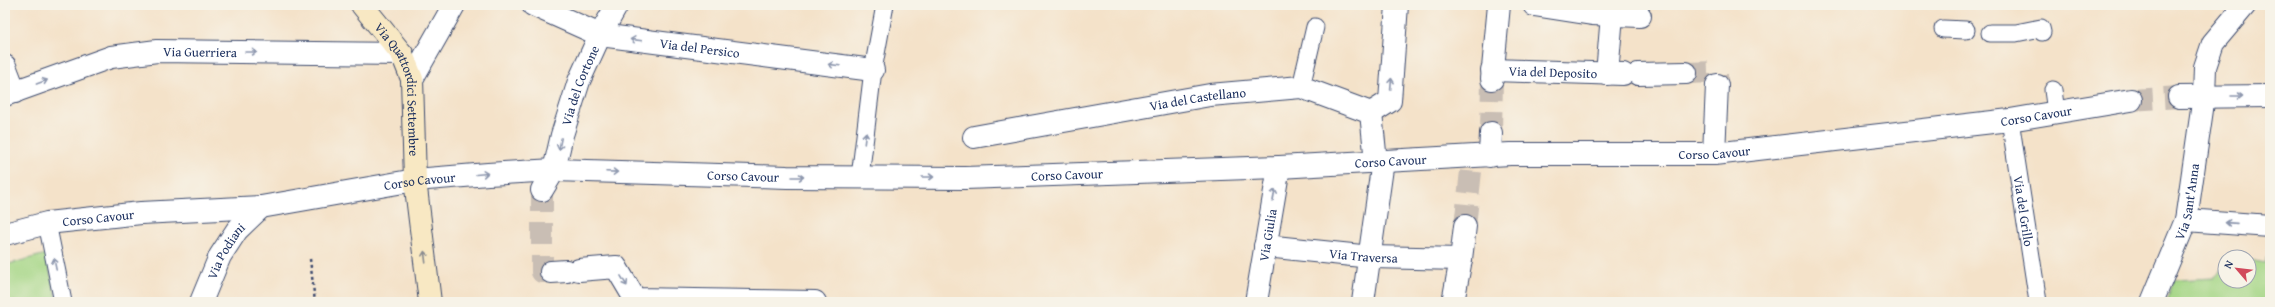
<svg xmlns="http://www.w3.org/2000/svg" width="2275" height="307" font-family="'Gentium Book Plus',serif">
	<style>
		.green { fill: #a4d685; stroke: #608272 }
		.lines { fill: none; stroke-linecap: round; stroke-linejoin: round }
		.street-tunnel { stroke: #c9beb4; stroke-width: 22; stroke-dasharray: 22 11; stroke-linecap: butt }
		.lane-casing { stroke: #3c4a6e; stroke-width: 19 }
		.street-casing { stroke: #3c4a6e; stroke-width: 24 }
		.secondary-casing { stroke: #3c4a6e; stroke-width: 24 }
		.path { stroke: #3c4a6e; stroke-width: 2.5; stroke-dasharray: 3 3; stroke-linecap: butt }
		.lane { stroke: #fff; stroke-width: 17 }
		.street { stroke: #fff; stroke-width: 22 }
		.secondary { stroke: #f8e8c3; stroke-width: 22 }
		.oneway { stroke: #8d97ae }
		.oneway2 { stroke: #8a8c90 }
		.labels { text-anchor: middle; stroke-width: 3; stroke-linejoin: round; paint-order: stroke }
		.street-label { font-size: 13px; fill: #1b2f5e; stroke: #f7f3e8 }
	</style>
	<rect width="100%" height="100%" fill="#f7f3e8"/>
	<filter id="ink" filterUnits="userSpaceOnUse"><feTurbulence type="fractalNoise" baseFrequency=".025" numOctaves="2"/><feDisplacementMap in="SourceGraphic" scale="8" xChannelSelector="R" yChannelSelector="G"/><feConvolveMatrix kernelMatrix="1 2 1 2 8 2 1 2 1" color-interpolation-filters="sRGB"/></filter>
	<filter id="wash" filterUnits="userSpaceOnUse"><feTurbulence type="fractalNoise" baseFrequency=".012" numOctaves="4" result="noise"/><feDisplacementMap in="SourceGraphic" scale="16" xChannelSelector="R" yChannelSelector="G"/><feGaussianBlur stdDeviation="0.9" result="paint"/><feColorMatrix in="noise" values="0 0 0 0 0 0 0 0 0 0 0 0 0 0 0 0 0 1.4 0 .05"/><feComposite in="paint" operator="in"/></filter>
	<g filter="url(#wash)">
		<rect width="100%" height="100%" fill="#f4e2c9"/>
		<!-- green -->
		<path class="green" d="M 46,254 L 57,302 L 5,302 L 5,265 Z
			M 2266,257 L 2270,257 L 2270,302 L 2167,302 L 2174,280 L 2214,278 L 2225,264 L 2225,281 L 2249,281 L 2249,260 L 2266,263 Z"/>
	</g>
	<g filter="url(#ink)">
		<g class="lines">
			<!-- street-tunnel -->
			<path class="street-tunnel" d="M 1686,73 L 1717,72 L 1717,85
				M 2131,100 L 2179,97
				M 1491,133 L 1492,79
				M 542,190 L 542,272 L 551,272
				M 1465,226 L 1471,171"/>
			<!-- lane casing -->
			<g class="lane-casing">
				<g id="lane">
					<path d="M 1943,29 L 1966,30"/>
					<path d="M 1990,33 L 2016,33 L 2041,28 L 2042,32"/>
					<path d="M 1301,87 L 1315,27"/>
					<path d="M 2053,90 L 2056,112"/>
					<path id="s1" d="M 2010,120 L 2038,302"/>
					<path d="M 860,177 L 873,70 L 885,5"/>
					<path d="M 47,223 L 63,302"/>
				</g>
			</g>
			<!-- street casing -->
			<g class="street-casing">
				<g id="street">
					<path id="s2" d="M 533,5 L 600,35 L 873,70"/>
					<path d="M 1534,5 L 1592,14 L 1640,16"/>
					<path d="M 5,66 L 15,92"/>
					<path id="s3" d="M 1492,70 L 1623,74"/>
					<path d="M 1607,74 L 1612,15"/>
					<path d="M 1638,74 L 1686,73"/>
					<path d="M 412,79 L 454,5"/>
					<path d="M 1492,79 L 1499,5"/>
					<path id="s4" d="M 5,95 L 111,57 L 157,51 L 402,54"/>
					<path d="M 2179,97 L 2270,96"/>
					<path d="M 1371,113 L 1390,101 L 1397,5"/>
					<path id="s5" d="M 974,137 L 1210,95 L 1301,87 L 1371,113 L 1376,162"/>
					<path d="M 1714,154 L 1717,85"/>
					<path d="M 1490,156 L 1491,133"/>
					<path id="s6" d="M 542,190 L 554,170 L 562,135 L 579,81 L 600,35 L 617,5"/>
					<path d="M 2186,220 L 2270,226"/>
					<path id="s7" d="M 5,234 L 47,223 L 141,213 L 261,207 L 415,180 L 488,174 L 554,170 L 787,177 L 965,178 L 1279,167 L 1510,154 L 1714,154 L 2010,120 L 2131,100"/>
					<path id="s8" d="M 1265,246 L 1371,257 L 1461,259"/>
					<path d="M 579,270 L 616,267 L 635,299 L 815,302"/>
					<path d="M 551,272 L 567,271"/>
					<path id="s9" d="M 201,302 L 220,256 L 237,230 L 261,207"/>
					<path id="s10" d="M 1256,302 L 1279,167"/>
					<path d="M 1363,302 L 1383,161"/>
					<path d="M 1453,302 L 1461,259 L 1465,226"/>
					<path id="s11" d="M 2152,302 L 2186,220 L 2204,96 L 2205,67 L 2213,43 L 2245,5"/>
				</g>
			</g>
			<!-- secondary casing -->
			<g class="secondary-casing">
				<g id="secondary">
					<path id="s12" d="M 362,5 L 402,54 L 412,79 L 415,180 L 430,302"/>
				</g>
			</g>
			<!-- path -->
			<path class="path" d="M 310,259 L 315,302"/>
			<!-- lane -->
			<use href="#lane" class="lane"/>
			<!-- street -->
			<use href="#street" class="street"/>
			<!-- secondary -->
			<use href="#secondary" class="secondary"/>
		</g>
		<!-- one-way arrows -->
		<defs><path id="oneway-shaft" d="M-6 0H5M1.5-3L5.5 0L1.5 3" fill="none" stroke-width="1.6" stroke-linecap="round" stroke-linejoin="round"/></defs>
		<g class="oneway">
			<use href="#oneway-shaft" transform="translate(636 40) rotate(-173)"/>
			<use href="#oneway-shaft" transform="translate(251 52)"/>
			<use href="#oneway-shaft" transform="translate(834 65) rotate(-173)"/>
			<use href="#oneway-shaft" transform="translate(42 82) rotate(-20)"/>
			<use href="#oneway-shaft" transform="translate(1391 84) rotate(-86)"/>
			<use href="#oneway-shaft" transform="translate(2237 96)"/>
			<use href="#oneway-shaft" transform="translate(865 138) rotate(-83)"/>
			<use href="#oneway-shaft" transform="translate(560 144) rotate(102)"/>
			<use href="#oneway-shaft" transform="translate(612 172) rotate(2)"/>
			<use href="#oneway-shaft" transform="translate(482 174) rotate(-5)"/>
			<use href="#oneway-shaft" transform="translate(798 177)"/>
			<use href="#oneway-shaft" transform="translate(928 177)"/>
			<use href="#oneway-shaft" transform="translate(1274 195) rotate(-80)"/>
			<use href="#oneway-shaft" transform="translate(2231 223) rotate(-176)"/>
			<use href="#oneway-shaft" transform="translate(55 264) rotate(-102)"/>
			<use href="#oneway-shaft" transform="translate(624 281) rotate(59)"/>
		</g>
		<use class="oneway2" href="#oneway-shaft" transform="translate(425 257) rotate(-97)"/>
	</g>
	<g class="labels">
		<!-- street labels -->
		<g class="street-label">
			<text dy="5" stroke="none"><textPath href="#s2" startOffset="174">Via del Persico</textPath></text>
			<text dy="5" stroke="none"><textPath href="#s4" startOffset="202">Via Guerriera</textPath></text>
			<text dy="5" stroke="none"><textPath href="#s3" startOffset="61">Via del Deposito</textPath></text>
			<text dy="5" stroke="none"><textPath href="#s6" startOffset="112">Via del Cortone</textPath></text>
			<text dy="5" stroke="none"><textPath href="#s12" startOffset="96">Via Quattordici Settembre</textPath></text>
			<text dy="5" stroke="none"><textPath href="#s5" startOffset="227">Via del Castellano</textPath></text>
			<text dy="5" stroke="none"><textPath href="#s7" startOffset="2039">Corso Cavour</textPath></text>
			<text dy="5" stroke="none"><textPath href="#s7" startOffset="1715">Corso Cavour</textPath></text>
			<text dy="5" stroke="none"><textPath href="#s7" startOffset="1391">Corso Cavour</textPath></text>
			<text dy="5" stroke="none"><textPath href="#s7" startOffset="1067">Corso Cavour</textPath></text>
			<text dy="5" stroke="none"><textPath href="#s7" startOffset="743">Corso Cavour</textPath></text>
			<text dy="5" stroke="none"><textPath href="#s7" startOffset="419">Corso Cavour</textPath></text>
			<text dy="5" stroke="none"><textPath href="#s11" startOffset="107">Via Sant'Anna</textPath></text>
			<text dy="5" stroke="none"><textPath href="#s1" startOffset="92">Via del Grillo</textPath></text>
			<text dy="5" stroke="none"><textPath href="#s7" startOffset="95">Corso Cavour</textPath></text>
			<text dy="5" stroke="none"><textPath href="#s10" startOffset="68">Via Giulia</textPath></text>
			<text dy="5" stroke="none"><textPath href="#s9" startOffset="57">Via Podiani</textPath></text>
			<text dy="5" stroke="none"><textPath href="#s8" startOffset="99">Via Traversa</textPath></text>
		</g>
	</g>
	<!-- margin -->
	<rect width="2275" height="307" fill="none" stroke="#f7f3e8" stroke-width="20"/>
	<!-- north arrow -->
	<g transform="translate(2237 269) rotate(298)"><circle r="19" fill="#f7f3e8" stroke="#9fa5b1"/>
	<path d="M0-3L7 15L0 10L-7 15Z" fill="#d1495b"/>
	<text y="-6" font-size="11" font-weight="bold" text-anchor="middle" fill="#1b2f5e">N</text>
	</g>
</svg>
